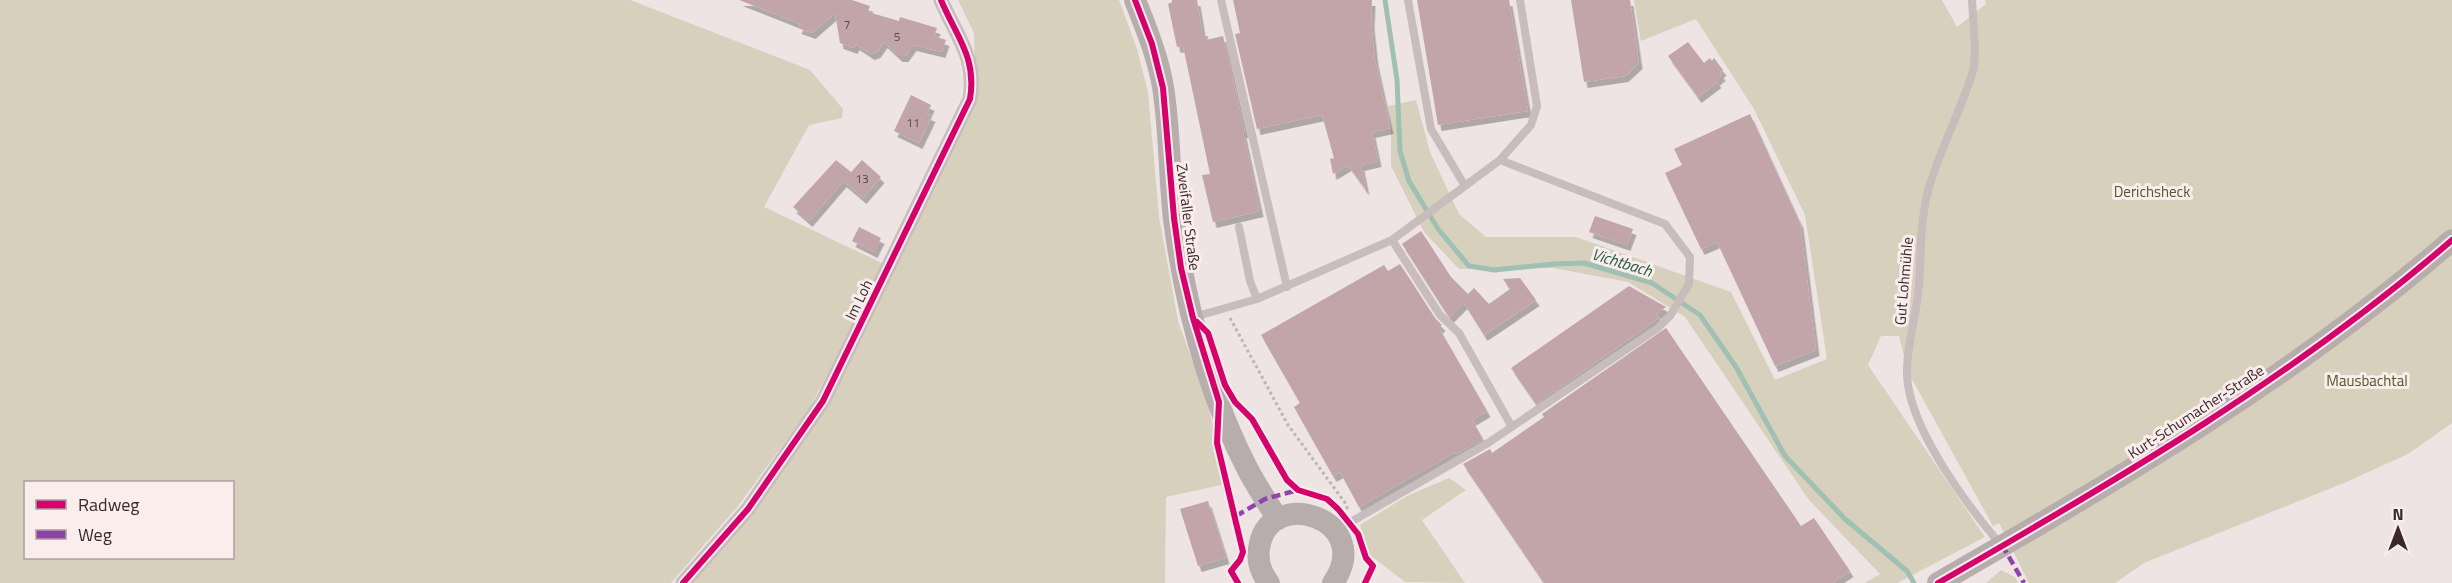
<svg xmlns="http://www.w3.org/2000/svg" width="2452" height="583" font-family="'Titillium Web',sans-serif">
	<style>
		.green { fill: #d6d0bd; fill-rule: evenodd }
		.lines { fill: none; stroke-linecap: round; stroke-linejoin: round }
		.stream { stroke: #9fc0b2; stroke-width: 5 }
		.building { fill: #c2a5a9; filter: url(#shadow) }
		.path { stroke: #c1b5b4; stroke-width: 3; stroke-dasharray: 3 3; stroke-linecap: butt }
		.lane { stroke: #c8bcbc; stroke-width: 8 }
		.street { stroke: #c8bcbc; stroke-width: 15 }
		.secondary { stroke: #b8adad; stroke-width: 22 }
		.quiet { stroke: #8e44ad; stroke-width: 4.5; stroke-dasharray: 9 4.5; stroke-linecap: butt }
		.cycleway-casing { stroke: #faedeb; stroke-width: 10 }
		.cycleway { stroke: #d6006c; stroke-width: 6 }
		.labels { text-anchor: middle; stroke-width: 6; stroke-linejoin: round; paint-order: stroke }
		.number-label { font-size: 12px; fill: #5b484a }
		.park-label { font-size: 15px; fill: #57552d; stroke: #faedeb }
		.street-label { font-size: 15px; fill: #39292b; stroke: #faedeb }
		.water-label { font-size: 16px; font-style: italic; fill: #1e5b46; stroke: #faedeb }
	</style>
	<defs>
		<filter id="shadow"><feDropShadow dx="3.5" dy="6" stdDeviation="0" flood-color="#0004"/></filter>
	</defs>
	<rect width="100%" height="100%" fill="#eee4e3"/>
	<!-- green -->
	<path class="green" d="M 0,0 L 630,0 L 810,70 L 843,109 L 842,118 L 809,125 L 764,207 L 884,264 L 875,286 L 809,409 L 738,506 L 671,583 L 0,583 ZM 26,482 L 232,482 L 232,558 L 26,558 Z
		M 958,0 L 1119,0 L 1137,49 L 1148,92 L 1159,217 L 1178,321 L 1208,404 L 1226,484 L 1166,497 L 1165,583 L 690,583 L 781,475 L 829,402 L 976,101 L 974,33 Z
		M 1634,0 L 1942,0 L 1957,27 L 1986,4 L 1985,0 L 2452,0 L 2452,423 L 2408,454 L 2344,483 L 2144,563 L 2115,583 L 2029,583 L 1999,523 L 1993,526 L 1908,372 L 1899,336 L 1881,336 L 1868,365 L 1985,537 L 1897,583 L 1864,583 L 1880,574 L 1809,500 L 1685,317 L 1628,282 L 1553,268 L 1459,269 L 1424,232 L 1391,166 L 1391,128 L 1388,106 L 1416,100 L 1430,152 L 1459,214 L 1486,237 L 1576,237 L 1731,292 L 1775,380 L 1827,359 L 1805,215 L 1754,109 L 1696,19 L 1641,41 Z
		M 1449,478 L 1466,490 L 1422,520 L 1465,583 L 1405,582 L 1370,555 L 1360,525 L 1407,496 Z
		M 2001,570 L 2015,577 L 2018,583 L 1986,583 Z"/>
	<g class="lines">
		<!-- stream -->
		<path class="stream" d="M 1385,0 L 1397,80 L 1400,151 L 1409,181 L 1438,229 L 1469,266 L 1494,270 L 1555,264 L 1584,263 L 1652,283 L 1700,315 L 1736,367 L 1785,456 L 1845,519 L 1907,571 L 1914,583"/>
	</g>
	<!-- building -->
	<path class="building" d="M 739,0 L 852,0 L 870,6 L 868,12 L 899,21 L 900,17 L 937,28 L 934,36 L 946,40 L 942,52 L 913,45 L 905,56 L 899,56 L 884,42 L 877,52 L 871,54 L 856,44 L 854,48 L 840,43 L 835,13 L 812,33 L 798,28 L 800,24 Z
		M 1172,0 L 1197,0 L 1202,30 L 1204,30 L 1206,40 L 1223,36 L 1245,132 L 1243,132 L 1260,211 L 1213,222 L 1202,175 L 1210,174 L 1183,46 L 1177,47 L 1168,4 L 1172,2 Z
		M 1233,0 L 1372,0 L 1371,23 L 1375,60 L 1390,128 L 1372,132 L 1378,161 L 1361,165 L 1366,190 L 1348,165 L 1333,174 L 1330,159 L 1334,158 L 1322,115 L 1257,129 L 1235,34 L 1240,33 Z
		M 1417,0 L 1509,0 L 1528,111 L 1438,125 Z
		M 1571,0 L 1630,0 L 1639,63 L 1625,76 L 1584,82 Z
		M 1688,42 L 1704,63 L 1710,58 L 1712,61 L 1714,58 L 1723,70 L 1720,72 L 1722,75 L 1716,80 L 1718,82 L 1698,97 L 1668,56 Z
		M 911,95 L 931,105 L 927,114 L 932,116 L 919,143 L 894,131 Z
		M 1750,114 L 1800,223 L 1816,350 L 1775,366 L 1717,242 L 1701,249 L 1665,173 L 1682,165 L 1674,149 Z
		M 836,160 L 851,172 L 809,221 L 793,207 Z
		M 862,160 L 881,177 L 863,198 L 843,181 Z
		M 1595,216 L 1633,229 L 1627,245 L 1589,232 Z
		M 859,227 L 881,238 L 874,252 L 852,241 Z
		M 1421,231 L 1451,277 L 1468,294 L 1474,288 L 1489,304 L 1510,289 L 1503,279 L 1520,278 L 1536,300 L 1484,335 L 1464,303 L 1450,317 L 1445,311 L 1402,244 Z
		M 1400,264 L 1435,318 L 1442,325 L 1439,328 L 1487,411 L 1472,420 L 1483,439 L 1456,454 L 1455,452 L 1359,507 L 1340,472 L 1333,476 L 1294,407 L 1300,403 L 1261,335 L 1384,265 L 1388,271 Z
		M 1629,286 L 1666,307 L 1656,314 L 1659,318 L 1536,404 L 1511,368 Z
		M 1666,328 L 1801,526 L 1814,518 L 1850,571 L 1832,583 L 1544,583 L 1463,464 L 1490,449 L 1492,453 L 1544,417 L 1542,414 Z
		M 1208,501 L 1226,558 L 1198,566 L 1180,509 Z"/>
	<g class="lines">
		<!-- path -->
		<path class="path" d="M 1230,318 L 1288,425 L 1346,504 L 1348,511"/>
		<!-- lane -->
		<path class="lane" d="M 1221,0 L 1287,287
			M 1408,0 L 1431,129 L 1465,186
			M 1972,0 L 1975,48 L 1974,67 C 1962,111 1938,151 1927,195 C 1920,225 1921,255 1919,285 C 1917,315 1906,346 1907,375 C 1909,428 1967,505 2000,544
			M 1239,227 L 1250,281 L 1257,299
			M 1392,240 L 1440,315 L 1459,333 L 1512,427
			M 1194,317 L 1257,299 L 1392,240 L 1500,160 L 1531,125 L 1537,106 L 1520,0
			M 1337,530 L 1488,443 L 1658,328 L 1670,316 L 1689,284 L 1690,257 L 1665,224 L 1500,160"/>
		<!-- street -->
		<path class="street" d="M 683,583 L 748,509 L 823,401 L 970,99 C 977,57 956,36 941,0"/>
		<!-- secondary -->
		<path class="secondary" d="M 1135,0 C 1146,28 1158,57 1163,87 C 1170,130 1169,175 1174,219 C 1185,305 1209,395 1249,472 C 1258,488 1268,504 1278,519
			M 1269,583 C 1261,573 1257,562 1259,549 C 1267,483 1377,519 1333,583
			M 1938,583 C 2116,481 2297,375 2452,240"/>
		<!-- quiet -->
		<path class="quiet" d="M 1236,516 L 1265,499 L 1298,490
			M 2002,545 L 2024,583"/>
		<!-- cycleway casing -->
		<g class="cycleway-casing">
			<path id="cycleway" d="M 1135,0 L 1152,44 L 1163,88 L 1174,218 L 1181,268 L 1193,318 L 1219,402 L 1217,443 L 1243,552 L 1240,560 L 1231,571 L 1238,583
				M 1197,322 L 1208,333 L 1225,385 L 1235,402 L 1252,419 L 1287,480 L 1298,490 L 1327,499 L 1338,509 L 1358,534 L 1366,558 L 1373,566 L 1365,583
				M 683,583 L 748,509 L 823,401 L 970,99 C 977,57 956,36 941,0
				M 1938,583 C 2116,481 2297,375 2452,240"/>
		</g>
		<!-- cycleway -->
		<use href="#cycleway" class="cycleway"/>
	</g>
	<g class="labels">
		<!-- number labels -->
		<g class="number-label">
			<text x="847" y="29">7</text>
			<text x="897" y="41">5</text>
			<text x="913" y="127">11</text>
			<text x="862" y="183">13</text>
		</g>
		<!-- park labels -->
		<g class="park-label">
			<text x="2152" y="197">Derichsheck</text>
			<text x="2367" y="386">Mausbachtal</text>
		</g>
		<!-- street labels -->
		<g class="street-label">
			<text transform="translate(1188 217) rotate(83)" y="5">Zweifaller Straße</text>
			<text transform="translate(1904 281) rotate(-85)" y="5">Gut Lohmühle</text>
			<text transform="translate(859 300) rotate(-64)" y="5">Im Loh</text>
			<text transform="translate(2196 412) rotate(-33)" y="5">Kurt-Schumacher-Straße</text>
		</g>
		<!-- water labels -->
		<g class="water-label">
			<text transform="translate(1622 262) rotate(17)" y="6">Vichtbach</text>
		</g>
	</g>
	<!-- legend -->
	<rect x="24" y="481" width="210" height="78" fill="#faedeb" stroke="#ad9f9e" stroke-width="1.5"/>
	<rect x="36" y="500" width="30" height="9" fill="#d6006c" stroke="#ad9f9e" stroke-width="1.5"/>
	<text x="78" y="511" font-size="18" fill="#39292b">Radweg</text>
	<rect x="36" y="530" width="30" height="9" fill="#8e44ad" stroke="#ad9f9e" stroke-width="1.5"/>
	<text x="78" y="541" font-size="18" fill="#39292b">Weg</text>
	<!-- north arrow -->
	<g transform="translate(2398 529)" stroke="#faedeb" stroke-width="4.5" paint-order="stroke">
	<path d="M0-4.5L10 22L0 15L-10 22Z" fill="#39292b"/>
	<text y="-9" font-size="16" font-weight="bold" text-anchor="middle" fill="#39292b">N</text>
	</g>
</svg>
